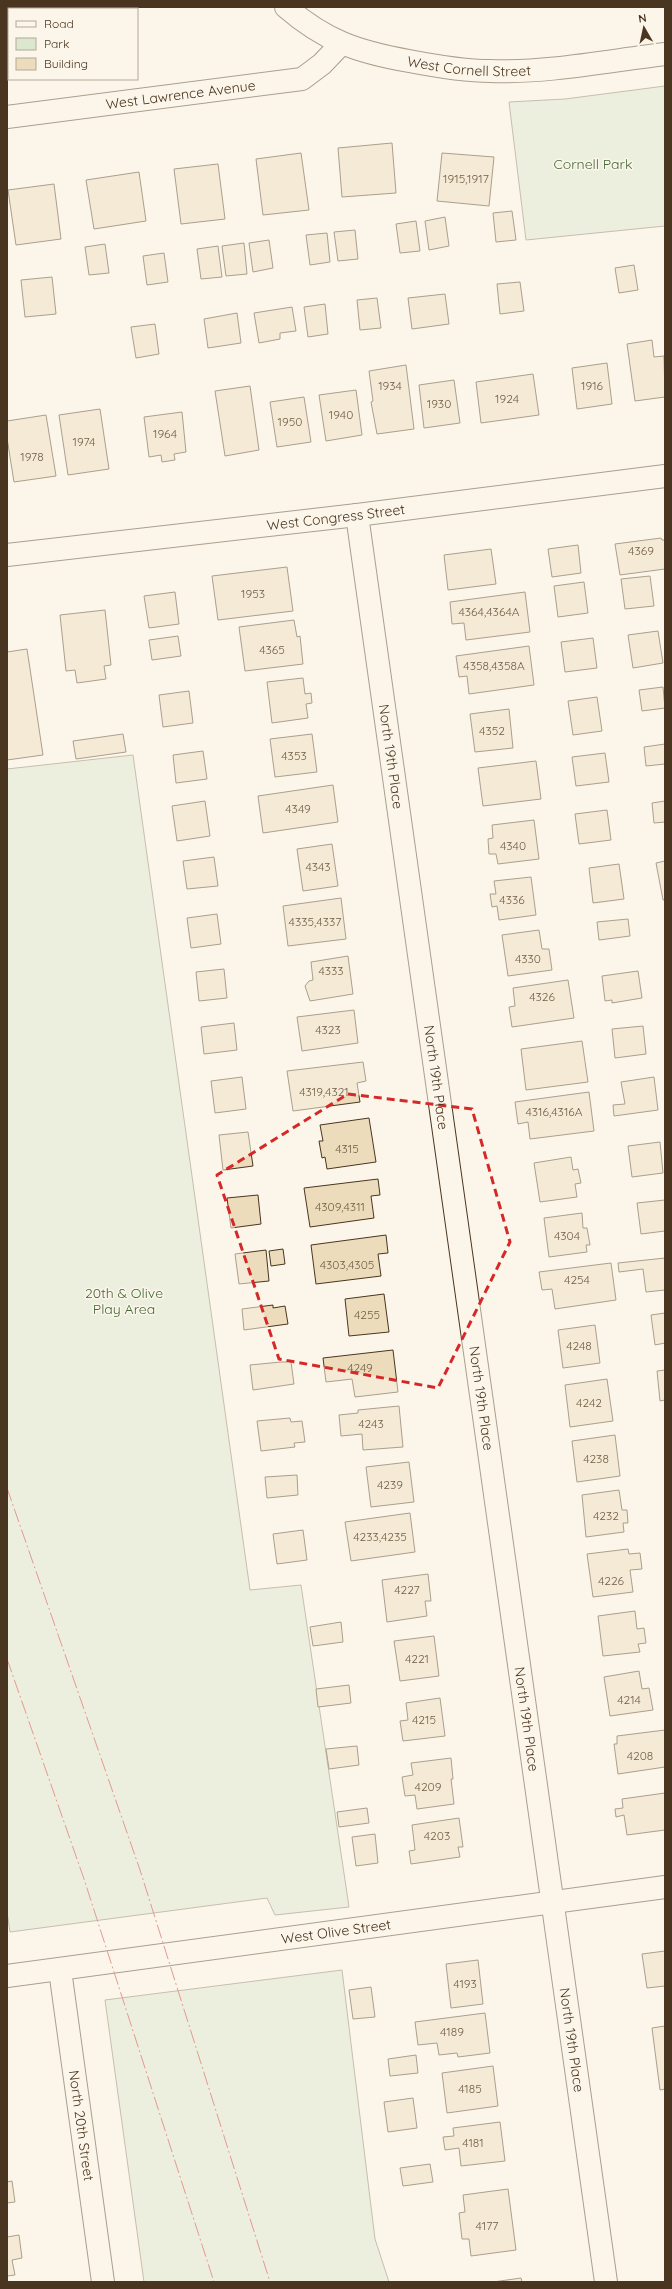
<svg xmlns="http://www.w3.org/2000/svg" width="672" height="2289" font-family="Quicksand,sans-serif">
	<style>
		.green { fill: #dce7d0; stroke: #887966 }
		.building { fill: #ecdcbc; stroke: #4a3520 }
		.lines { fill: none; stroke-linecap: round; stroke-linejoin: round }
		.minor-casing { stroke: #4a3520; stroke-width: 24 }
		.minor { stroke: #fbf6e9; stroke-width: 22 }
		.power { stroke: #c62828; stroke-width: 1; stroke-dasharray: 14 3 2 3; stroke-linecap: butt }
		.marked { fill: none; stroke: #d62828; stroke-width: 3; stroke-dasharray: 8 5; stroke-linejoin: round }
		.labels { text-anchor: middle; stroke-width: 3; stroke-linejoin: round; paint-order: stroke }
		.number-label { font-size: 12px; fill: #725f47 }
		.street-label { font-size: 14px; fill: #4a3520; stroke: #fbf6e9 }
		.park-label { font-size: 14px; fill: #436837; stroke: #fbf6e9 }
	</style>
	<rect width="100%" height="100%" fill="#fbf6e9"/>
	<!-- green -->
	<path class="green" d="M 665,86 L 665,226 L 526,240 L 509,102 L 565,99 Z
		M 133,755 L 250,1590 L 301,1585 L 349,1907 L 275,1915 L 267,1898 L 10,1932 L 7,1912 L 7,769 Z
		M 342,1970 L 375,2239 L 389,2282 L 144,2282 L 105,2000 Z"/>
	<!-- building -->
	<path class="building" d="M 392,143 L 396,193 L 342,197 L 338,148 Z
		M 301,153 L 309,210 L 263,215 L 256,159 Z
		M 442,153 L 494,157 L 489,206 L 437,201 Z
		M 218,164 L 225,219 L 181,224 L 174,169 Z
		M 139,172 L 146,221 L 94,229 L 86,180 Z
		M 54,184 L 61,239 L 16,245 L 8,190 Z
		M 512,211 L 516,240 L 496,242 L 493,213 Z
		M 445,217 L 449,246 L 429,250 L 425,221 Z
		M 416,221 L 420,251 L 400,253 L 396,224 Z
		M 355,230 L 358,259 L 338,261 L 334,232 Z
		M 327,233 L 330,262 L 310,265 L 306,235 Z
		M 269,240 L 273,268 L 253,272 L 249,243 Z
		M 244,243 L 247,274 L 226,276 L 222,246 Z
		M 105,244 L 109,273 L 89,275 L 85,247 Z
		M 218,246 L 222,277 L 201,279 L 197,249 Z
		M 164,253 L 168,282 L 147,285 L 143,256 Z
		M 634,265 L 638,290 L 619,293 L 615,268 Z
		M 52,277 L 56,314 L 25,317 L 21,280 Z
		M 520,282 L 524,311 L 500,314 L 497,284 Z
		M 445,294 L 449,324 L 412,329 L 408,298 Z
		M 377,298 L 381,328 L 360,330 L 357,300 Z
		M 325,304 L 328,334 L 308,337 L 304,307 Z
		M 292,307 L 296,331 L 280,333 L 280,339 L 259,343 L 254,313 Z
		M 237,313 L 241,343 L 208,348 L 204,319 Z
		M 155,324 L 159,354 L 136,358 L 131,327 Z
		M 652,340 L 654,357 L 664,356 L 665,397 L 635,401 L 627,344 Z
		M 607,363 L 612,404 L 577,409 L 572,368 Z
		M 406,365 L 414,429 L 377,434 L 371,402 L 373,401 L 369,371 Z
		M 533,374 L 539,415 L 481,423 L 476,382 Z
		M 454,380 L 460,423 L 424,428 L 419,385 Z
		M 250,386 L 259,450 L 225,456 L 215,391 Z
		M 356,390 L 362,435 L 326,441 L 319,395 Z
		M 304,397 L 311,442 L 277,447 L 270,402 Z
		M 100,409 L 109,469 L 68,475 L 59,415 Z
		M 182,412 L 186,452 L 174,454 L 175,460 L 162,462 L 161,455 L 149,457 L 144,417 Z
		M 46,415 L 56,476 L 14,482 L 7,438 L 7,421 Z
		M 661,538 L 662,540 L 665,540 L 665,569 L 620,575 L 615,544 Z
		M 578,545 L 581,573 L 552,577 L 548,549 Z
		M 491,549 L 496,584 L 448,590 L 444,555 Z
		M 287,567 L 293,611 L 218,620 L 212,576 Z
		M 650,576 L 654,606 L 625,609 L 621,579 Z
		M 584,582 L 588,613 L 558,617 L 554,586 Z
		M 175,592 L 179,624 L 149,628 L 144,596 Z
		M 525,592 L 530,632 L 466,640 L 464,623 L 452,624 L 450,602 Z
		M 105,610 L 111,665 L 104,666 L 106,679 L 77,683 L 75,670 L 66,671 L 60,615 Z
		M 294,620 L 297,637 L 300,636 L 303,664 L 245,671 L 239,627 Z
		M 658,631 L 663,663 L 633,668 L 628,635 Z
		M 178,636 L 181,656 L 152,660 L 149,640 Z
		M 593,638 L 597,668 L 565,672 L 561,642 Z
		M 529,646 L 534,685 L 469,694 L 467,676 L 459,677 L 456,656 Z
		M 27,649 L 43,755 L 7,760 L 7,652 Z
		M 303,678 L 305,694 L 311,693 L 312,703 L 306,704 L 308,718 L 272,723 L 267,682 Z
		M 663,687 L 665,708 L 642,711 L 639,690 Z
		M 189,691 L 193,723 L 163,727 L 159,695 Z
		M 597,697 L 602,731 L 573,735 L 568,701 Z
		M 509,709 L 513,748 L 475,752 L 470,714 Z
		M 123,734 L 126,752 L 76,759 L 73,741 Z
		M 312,734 L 317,772 L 275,777 L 270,739 Z
		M 665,744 L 665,764 L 646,766 L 644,747 Z
		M 203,751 L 207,779 L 176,783 L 173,755 Z
		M 605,753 L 609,782 L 576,786 L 572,757 Z
		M 536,761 L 541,799 L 483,806 L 478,768 Z
		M 333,785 L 338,822 L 263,833 L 258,796 Z
		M 205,801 L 210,836 L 177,841 L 172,806 Z
		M 665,801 L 665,822 L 654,823 L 652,803 Z
		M 607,810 L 611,840 L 579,844 L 575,814 Z
		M 534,820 L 539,859 L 498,864 L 496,854 L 489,854 L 488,839 L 493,838 L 492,825 Z
		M 332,844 L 338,886 L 303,891 L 297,849 Z
		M 214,857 L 218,886 L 187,889 L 183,861 Z
		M 665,861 L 665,900 L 663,900 L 656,863 Z
		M 619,864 L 624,899 L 593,903 L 589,868 Z
		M 531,877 L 536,915 L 499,920 L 497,906 L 492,907 L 490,894 L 496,894 L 494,881 Z
		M 341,898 L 346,939 L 288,946 L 283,906 Z
		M 217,914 L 221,944 L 191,948 L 187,918 Z
		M 628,919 L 630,936 L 599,940 L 597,922 Z
		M 539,930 L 542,949 L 549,949 L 552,970 L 508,976 L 502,935 Z
		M 348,956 L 353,994 L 310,1001 L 305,986 L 309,981 L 313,980 L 311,962 Z
		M 224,969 L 227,998 L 199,1001 L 196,972 Z
		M 638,971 L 642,998 L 612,1003 L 612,1000 L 605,1001 L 602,976 Z
		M 568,980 L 574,1018 L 512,1027 L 509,1007 L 515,1006 L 513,988 Z
		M 354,1010 L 358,1043 L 302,1051 L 297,1017 Z
		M 234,1023 L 237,1050 L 204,1054 L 201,1027 Z
		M 643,1026 L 646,1054 L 615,1058 L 612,1029 Z
		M 582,1041 L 588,1082 L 526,1090 L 521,1049 Z
		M 363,1062 L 366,1081 L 357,1083 L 360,1102 L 293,1111 L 287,1071 Z
		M 242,1077 L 246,1109 L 215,1113 L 211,1081 Z
		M 654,1077 L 658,1110 L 614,1116 L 613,1105 L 625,1104 L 621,1082 Z
		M 589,1092 L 594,1131 L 530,1139 L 528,1122 L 518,1124 L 515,1102 Z
		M 369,1118 L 376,1162 L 327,1169 L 325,1157 L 322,1158 L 319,1141 L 323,1141 L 320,1125 Z
		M 248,1132 L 253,1166 L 223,1170 L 219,1135 Z
		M 660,1142 L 663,1173 L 632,1177 L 628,1146 Z
		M 571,1157 L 573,1170 L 578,1169 L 581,1183 L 575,1184 L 577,1197 L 540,1202 L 534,1163 Z
		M 378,1179 L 380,1195 L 371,1196 L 374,1218 L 310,1227 L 304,1188 Z
		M 258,1195 L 261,1224 L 231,1228 L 227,1198 Z
		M 665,1200 L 665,1231 L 641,1234 L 637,1203 Z
		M 582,1213 L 583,1228 L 587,1228 L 590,1245 L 586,1245 L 587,1252 L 549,1257 L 544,1218 Z
		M 386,1235 L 388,1253 L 378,1254 L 381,1276 L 316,1284 L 311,1245 Z
		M 283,1249 L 285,1264 L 271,1266 L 269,1251 Z
		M 266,1250 L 269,1281 L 239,1284 L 235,1254 Z
		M 665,1258 L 665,1290 L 646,1292 L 643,1269 L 619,1272 L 618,1263 Z
		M 611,1263 L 616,1300 L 555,1309 L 552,1289 L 542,1290 L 539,1272 Z
		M 384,1294 L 389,1332 L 349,1336 L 345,1299 Z
		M 273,1305 L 273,1308 L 285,1306 L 288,1324 L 244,1330 L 242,1309 Z
		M 665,1313 L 665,1343 L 655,1345 L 651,1315 Z
		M 595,1325 L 600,1363 L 563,1368 L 558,1330 Z
		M 393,1350 L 398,1392 L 355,1397 L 352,1379 L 326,1382 L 323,1358 Z
		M 281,1362 L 291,1362 L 294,1384 L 253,1390 L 250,1365 Z
		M 665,1370 L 665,1400 L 660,1401 L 657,1371 Z
		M 607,1379 L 613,1421 L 570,1427 L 565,1385 Z
		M 399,1406 L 403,1447 L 363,1450 L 362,1434 L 341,1436 L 339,1415 L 358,1413 L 358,1410 Z
		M 290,1418 L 291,1422 L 302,1421 L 305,1442 L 294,1443 L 295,1447 L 261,1451 L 257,1421 Z
		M 615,1435 L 620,1476 L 577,1482 L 572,1441 Z
		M 409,1462 L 414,1502 L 371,1507 L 366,1467 Z
		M 297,1475 L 298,1495 L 267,1498 L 265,1477 Z
		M 619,1490 L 622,1510 L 627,1510 L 628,1523 L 623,1523 L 624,1532 L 586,1537 L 582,1495 Z
		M 410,1513 L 415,1552 L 351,1561 L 345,1522 Z
		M 303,1530 L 307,1560 L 277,1564 L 273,1534 Z
		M 628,1549 L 629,1554 L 640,1553 L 642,1569 L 630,1570 L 633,1592 L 593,1597 L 587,1554 Z
		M 428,1574 L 431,1601 L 425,1601 L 427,1616 L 387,1622 L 382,1580 Z
		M 635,1611 L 637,1629 L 644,1628 L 646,1643 L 638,1644 L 640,1652 L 603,1656 L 598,1616 Z
		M 341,1622 L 343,1642 L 313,1646 L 310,1627 Z
		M 434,1636 L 439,1676 L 400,1681 L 394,1641 Z
		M 639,1671 L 642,1689 L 649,1688 L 653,1710 L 610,1716 L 604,1677 Z
		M 349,1685 L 351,1703 L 318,1707 L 316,1689 Z
		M 440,1698 L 445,1736 L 403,1741 L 400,1721 L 408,1720 L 406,1703 Z
		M 665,1730 L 665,1767 L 618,1774 L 614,1744 L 617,1744 L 617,1736 Z
		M 357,1746 L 359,1765 L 329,1769 L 326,1749 Z
		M 451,1758 L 453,1779 L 451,1779 L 454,1804 L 417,1809 L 415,1795 L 405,1796 L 402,1777 L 413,1775 L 411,1763 Z
		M 665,1793 L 665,1830 L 627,1835 L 624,1815 L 616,1817 L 615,1809 L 623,1808 L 622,1799 Z
		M 367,1808 L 369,1823 L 339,1827 L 337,1812 Z
		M 459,1818 L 463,1847 L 458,1847 L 460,1857 L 411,1864 L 409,1851 L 415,1850 L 412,1825 Z
		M 375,1834 L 378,1863 L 356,1866 L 352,1837 Z
		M 665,1951 L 665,1986 L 647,1988 L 642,1954 Z
		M 478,1960 L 483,2004 L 451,2008 L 446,1964 Z
		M 371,1987 L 375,2017 L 353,2019 L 349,1990 Z
		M 485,2013 L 490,2053 L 458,2057 L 457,2053 L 439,2055 L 437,2043 L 418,2045 L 415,2022 Z
		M 665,2026 L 665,2089 L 660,2090 L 652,2028 Z
		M 416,2055 L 418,2073 L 390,2076 L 388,2059 Z
		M 493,2066 L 498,2106 L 447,2113 L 442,2073 Z
		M 413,2098 L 417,2128 L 388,2132 L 384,2102 Z
		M 500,2122 L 505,2161 L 461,2166 L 459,2148 L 445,2150 L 443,2137 L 454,2136 L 453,2128 Z
		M 430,2164 L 433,2182 L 403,2186 L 400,2168 Z
		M 12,2181 L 15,2202 L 7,2203 L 7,2182 Z
		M 508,2189 L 516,2250 L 471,2256 L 469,2239 L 462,2239 L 459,2213 L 465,2212 L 463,2195 Z
		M 19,2235 L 22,2258 L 12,2260 L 15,2275 L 7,2276 L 7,2237 Z
		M 521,2278 L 522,2282 L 493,2282 Z"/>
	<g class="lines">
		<!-- minor casing -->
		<g class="minor-casing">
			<g id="minor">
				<path id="s1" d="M 286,7 C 325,41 358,52 409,61 C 435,66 463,71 490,71 C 548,73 607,61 665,54"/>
				<path id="s2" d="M 7,117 L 302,79 L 322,64 L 341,44"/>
				<path id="s3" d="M 357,515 L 606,2282"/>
				<path id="s4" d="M 7,555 L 357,515 L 665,476"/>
				<path id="s5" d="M 60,1970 L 103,2282"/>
				<path id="s6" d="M 7,1976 L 665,1887"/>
			</g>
		</g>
		<!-- minor -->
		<use href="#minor" class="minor"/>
		<!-- power -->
		<path class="power" d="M 7,1488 L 140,1870 L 270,2282
			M 7,1659 L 84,1879 L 214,2282"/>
	</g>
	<!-- marked area -->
	<path d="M0 0H672V2289H0ZM 348,1094 L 472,1109 L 510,1242 L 438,1388 L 279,1359 L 217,1175 Z" fill="#fbf6e9" fill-opacity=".55" fill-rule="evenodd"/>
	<path class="marked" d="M 348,1094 L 472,1109 L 510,1242 L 438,1388 L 279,1359 L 217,1175 Z"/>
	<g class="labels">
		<!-- number labels -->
		<g class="number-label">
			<text x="466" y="183">1915,1917</text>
			<text x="390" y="390">1934</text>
			<text x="592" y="390">1916</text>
			<text x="507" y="403">1924</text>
			<text x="439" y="408">1930</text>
			<text x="341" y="419">1940</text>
			<text x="290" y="426">1950</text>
			<text x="165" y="438">1964</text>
			<text x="84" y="446">1974</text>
			<text x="32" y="461">1978</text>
			<text x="641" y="555">4369</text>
			<text x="253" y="598">1953</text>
			<text x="489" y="616">4364,4364A</text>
			<text x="272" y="654">4365</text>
			<text x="494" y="670">4358,4358A</text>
			<text x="492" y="735">4352</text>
			<text x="294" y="760">4353</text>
			<text x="298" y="813">4349</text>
			<text x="513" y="850">4340</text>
			<text x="318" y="871">4343</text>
			<text x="512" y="904">4336</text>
			<text x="315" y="926">4335,4337</text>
			<text x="528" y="963">4330</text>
			<text x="331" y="975">4333</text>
			<text x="542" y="1001">4326</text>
			<text x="328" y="1034">4323</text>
			<text x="324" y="1096">4319,4321</text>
			<text x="554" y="1116">4316,4316A</text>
			<text x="347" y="1153">4315</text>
			<text x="340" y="1211">4309,4311</text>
			<text x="567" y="1240">4304</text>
			<text x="347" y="1269">4303,4305</text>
			<text x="577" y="1284">4254</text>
			<text x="367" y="1319">4255</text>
			<text x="579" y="1350">4248</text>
			<text x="360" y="1372">4249</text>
			<text x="589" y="1407">4242</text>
			<text x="371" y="1428">4243</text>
			<text x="596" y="1463">4238</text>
			<text x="390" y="1489">4239</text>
			<text x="606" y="1520">4232</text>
			<text x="380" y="1541">4233,4235</text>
			<text x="611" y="1585">4226</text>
			<text x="407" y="1594">4227</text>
			<text x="417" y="1663">4221</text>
			<text x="629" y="1704">4214</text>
			<text x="424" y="1724">4215</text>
			<text x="640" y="1760">4208</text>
			<text x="428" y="1791">4209</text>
			<text x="437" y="1840">4203</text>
			<text x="465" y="1988">4193</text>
			<text x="452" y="2036">4189</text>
			<text x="470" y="2093">4185</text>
			<text x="473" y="2147">4181</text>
			<text x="487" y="2230">4177</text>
		</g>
		<!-- street labels -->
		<g class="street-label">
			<text dy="5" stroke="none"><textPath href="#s1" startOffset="197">West Cornell Street</textPath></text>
			<text dy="5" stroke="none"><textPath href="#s2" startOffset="175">West Lawrence Avenue</textPath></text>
			<text dy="5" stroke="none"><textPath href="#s4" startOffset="331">West Congress Street</textPath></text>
			<text dy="5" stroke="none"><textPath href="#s3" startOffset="244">North 19th Place</textPath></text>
			<text dy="5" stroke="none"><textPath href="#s3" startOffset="568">North 19th Place</textPath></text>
			<text dy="5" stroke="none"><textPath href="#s3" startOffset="892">North 19th Place</textPath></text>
			<text dy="5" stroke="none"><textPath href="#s3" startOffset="1216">North 19th Place</textPath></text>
			<text dy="5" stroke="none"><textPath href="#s6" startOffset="332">West Olive Street</textPath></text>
			<text dy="5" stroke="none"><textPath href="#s3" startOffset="1540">North 19th Place</textPath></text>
			<text dy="5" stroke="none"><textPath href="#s5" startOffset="157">North 20th Street</textPath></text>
		</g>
		<!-- park labels -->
		<g class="park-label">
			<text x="593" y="169">Cornell Park</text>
			<text x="124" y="1298">20th &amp; Olive<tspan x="124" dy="16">Play Area</tspan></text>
		</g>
	</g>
	<!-- border -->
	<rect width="672" height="2289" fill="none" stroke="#4a3520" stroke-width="16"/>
	<!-- legend -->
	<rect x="8" y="8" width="130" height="72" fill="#fbf6e9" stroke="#b4a999"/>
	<rect x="16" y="21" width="20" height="6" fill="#fbf6e9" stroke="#b4a999"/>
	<text x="44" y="28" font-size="12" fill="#4a3520">Road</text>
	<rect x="16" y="38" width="20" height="12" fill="#dce7d0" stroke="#b4a999"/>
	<text x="44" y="48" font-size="12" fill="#4a3520">Park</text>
	<rect x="16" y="58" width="20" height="12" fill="#ecdcbc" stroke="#b4a999"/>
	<text x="44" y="68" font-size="12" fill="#4a3520">Building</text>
	<!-- north arrow -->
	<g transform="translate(644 28) rotate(351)" stroke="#fbf6e9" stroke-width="3" paint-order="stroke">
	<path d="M0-3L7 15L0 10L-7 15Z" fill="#4a3520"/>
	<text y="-6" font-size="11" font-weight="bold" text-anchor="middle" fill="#4a3520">N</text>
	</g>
</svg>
